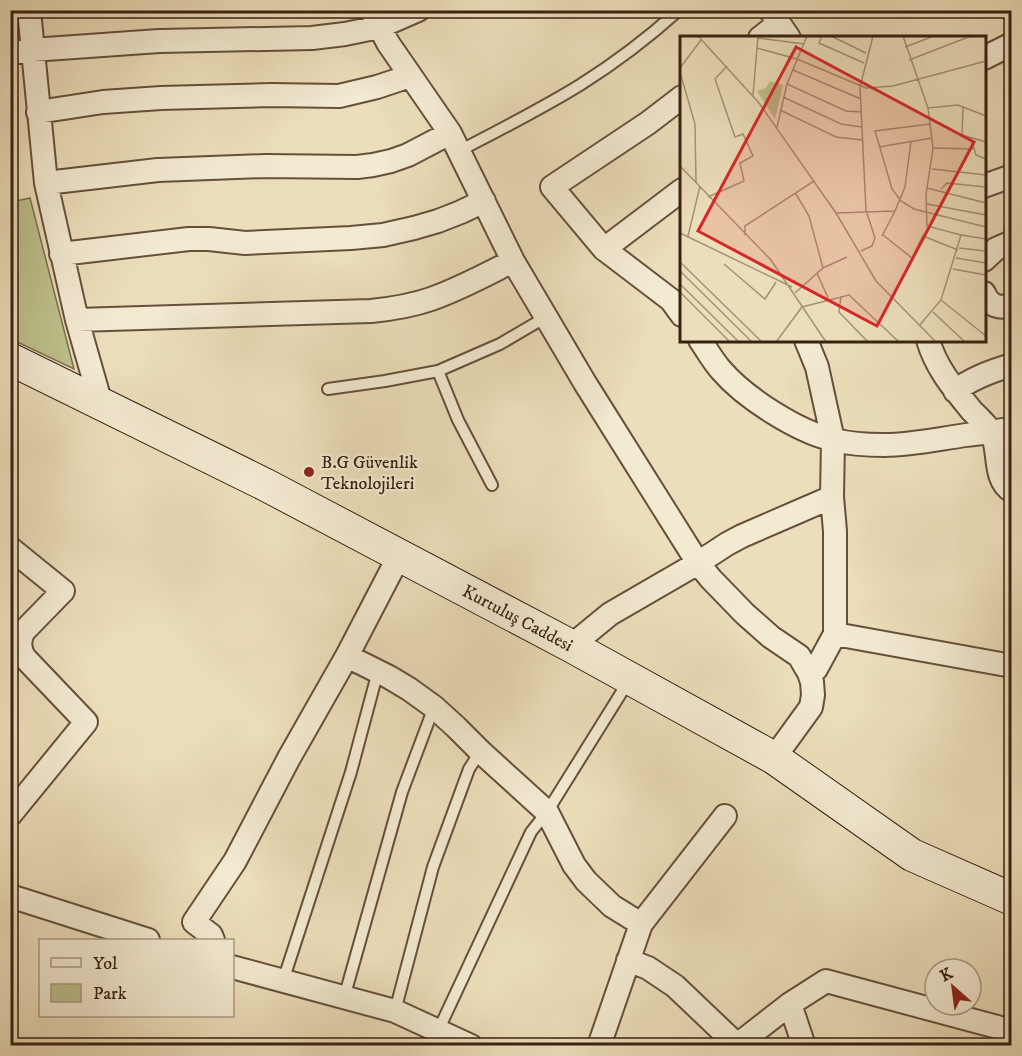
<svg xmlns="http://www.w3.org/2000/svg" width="1022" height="1056" font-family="'IM FELL DW Pica',serif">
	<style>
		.green { fill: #bdc08c; stroke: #7b704f; stroke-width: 1.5 }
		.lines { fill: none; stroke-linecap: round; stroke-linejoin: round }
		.lane-casing { stroke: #66503c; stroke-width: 14 }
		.street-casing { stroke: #66503c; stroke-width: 26 }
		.secondary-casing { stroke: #392112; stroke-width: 34 }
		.lane { stroke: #f3ead2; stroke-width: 10 }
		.street { stroke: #f3ead2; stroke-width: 22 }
		.secondary { stroke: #f3ead2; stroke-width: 32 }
		.poi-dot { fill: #8f2418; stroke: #f3ead2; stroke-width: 2 }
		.labels { text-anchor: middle; stroke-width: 4.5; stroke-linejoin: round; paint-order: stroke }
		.poi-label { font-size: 18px; fill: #392112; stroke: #f3ead2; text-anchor: start }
		.street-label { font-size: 18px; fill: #392112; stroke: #f3ead2 }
		.inset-road { fill: none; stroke: #a49277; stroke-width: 1.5 }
		.view { fill: #d62828; fill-opacity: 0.15; stroke: #d62828; stroke-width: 3 }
		.inset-edge { fill: none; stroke: #392112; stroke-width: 3 }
	</style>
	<rect width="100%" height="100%" fill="#ecdeba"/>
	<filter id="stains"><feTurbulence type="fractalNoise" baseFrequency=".00333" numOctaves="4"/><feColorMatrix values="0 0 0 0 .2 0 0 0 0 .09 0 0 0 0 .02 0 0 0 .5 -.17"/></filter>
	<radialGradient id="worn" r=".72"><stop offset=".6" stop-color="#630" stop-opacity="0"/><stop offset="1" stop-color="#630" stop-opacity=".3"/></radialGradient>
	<!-- green -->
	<path class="green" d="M 30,198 L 74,369 L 11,339 L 11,202 Z"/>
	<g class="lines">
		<!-- lane casing -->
		<g class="lane-casing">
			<path id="lane" d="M 459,151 C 500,130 541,109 580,85 C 615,63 648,38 679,10
				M 438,371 L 458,420 L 492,485
				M 328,389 L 385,381 L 438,371 L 500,344 L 546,317
				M 283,981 L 351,772 L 378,671
				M 344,998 L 402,792 L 434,707
				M 395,1011 L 433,867 L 469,769 L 476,758 L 482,753
				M 438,1031 L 531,832 L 547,812 L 628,682"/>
		</g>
		<!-- street casing -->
		<g class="street-casing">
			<path id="street" d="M 29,10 L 46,183 L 77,320 L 101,404
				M 371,10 L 388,43 L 450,133 L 513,261 L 585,383 L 698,563 L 711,579 L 745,614 L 771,637 L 799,656 L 809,673 L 812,682 L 813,695 L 811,707 L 774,758
				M 770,10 L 789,38
				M 760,38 L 779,23
				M 10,53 L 32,50 L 159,41 L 312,38 L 345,34 L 379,27 L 418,10
				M 984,58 L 1012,44
				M 682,97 L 648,123 L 552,187 L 604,249 L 671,300 L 682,315
				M 38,112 L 103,102 L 161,98 L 271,95 L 339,96 L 377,87 L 410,76
				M 46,183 L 158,170 L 265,166 L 357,167 L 373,165 L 391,161 L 408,155 L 450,133
				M 984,186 L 1012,176
				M 604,249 L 682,190
				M 61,254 L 189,239 L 209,239 L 245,243 L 351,238 L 383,235 L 414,228 L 438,221 L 461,212 L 484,201
				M 984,260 L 996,249 L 1012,242
				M 984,293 C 989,306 999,309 1012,305
				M 77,320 L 371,311 C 391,309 411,306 431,299 C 460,289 487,274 513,261
				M 700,340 C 707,350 713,361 721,370 C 745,398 798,432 834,440 C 850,444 867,445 884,445 C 912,445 938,439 966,435 C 982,433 996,432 1012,428
				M 928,340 C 936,368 954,389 972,411 C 978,417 986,424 991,432 C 1001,448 992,479 1012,491
				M 955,391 C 972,378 991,371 1012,365
				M 10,548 L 63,591 L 24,631 C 19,640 19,647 24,657 L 86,722 L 10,815
				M 835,634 L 1012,666
				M 571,646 L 610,614 L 698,563 L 727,544 L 742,536 L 832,497 L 833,440 L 817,367 L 806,340
				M 347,656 L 389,677 L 409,689 L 434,707 L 456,727 L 482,753 L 547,812 L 574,865 L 586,881 L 612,906 L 641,924
				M 809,673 L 816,669 L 835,634 L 835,531 L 832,497
				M 10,896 L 148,940
				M 213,940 L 211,935 L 194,922 L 235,861 L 289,758 L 347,656 L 399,556
				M 628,960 L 648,968 L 675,986 L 737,1045
				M 232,967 L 395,1011 L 471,1046
				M 790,1004 L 804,1046
				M 599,1046 L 641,924 L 725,816
				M 736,1046 L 790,1004 L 826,981 L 1012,1031"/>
		</g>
		<!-- secondary casing -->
		<g class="secondary-casing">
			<g id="secondary">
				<path id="s1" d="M 10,359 L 264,484 L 571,646 L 774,758 L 912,855 L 1012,899"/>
			</g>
		</g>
		<!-- lane -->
		<use href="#lane" class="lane"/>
		<!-- street -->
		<use href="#street" class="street"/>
		<!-- secondary -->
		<use href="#secondary" class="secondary"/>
	</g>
	<!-- markers -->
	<circle class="poi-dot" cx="309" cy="472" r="6"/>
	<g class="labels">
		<!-- poi labels -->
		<g class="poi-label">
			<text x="321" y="468">B.G Güvenlik<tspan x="321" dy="21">Teknolojileri</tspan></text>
		</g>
		<!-- street labels -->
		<g class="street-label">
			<text dy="6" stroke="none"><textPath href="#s1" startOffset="570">Kurtuluş Caddesi</textPath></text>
		</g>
	</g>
	<!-- overview -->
	<g transform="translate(680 36)">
		<rect width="306" height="306" fill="#ecdeba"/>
		<path d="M 90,45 L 103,49 L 95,83 L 77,55 L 86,52 Z" fill="#bdc08c"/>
		<path class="inset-road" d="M 18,0 L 79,67 L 156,177 L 196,245 L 256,306M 142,0 L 139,7 L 184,27M 151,0 L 186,17M 223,0 L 248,72 L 253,112 L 246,159 L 247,190 L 281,199 L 261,264 L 239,290M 78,2 L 124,8M 225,11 L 254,0M 77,12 L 117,23 L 186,52 L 213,50 L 306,25M 229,24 L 291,0M 0,32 L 21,4M 113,34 L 181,63M 0,36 L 15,88 L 16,146M 107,48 L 166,75 L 182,76M 73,59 L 78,0M 103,61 L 161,88 L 182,91M 283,70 L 282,99 L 306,106M 248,72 L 278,69 L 306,80M 100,74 L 156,101 L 182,104M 250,88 L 195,95 L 212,153 L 221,165 L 234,173 L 306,191M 97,91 L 107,48 L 127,0M 291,102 L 296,119 L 306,123M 199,111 L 252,102M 253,112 L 293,113M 0,130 L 91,224 L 146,306M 252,133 L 306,139M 247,152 L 306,167M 261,153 L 267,147 L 306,151M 116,158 L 129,180 L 143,232M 28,161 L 64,145 L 60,127 L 73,120 L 63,98 L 55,101 L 35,43 L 47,30M 247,168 L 306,179M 156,177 L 215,175 L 225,151 L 231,105M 0,197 L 112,251M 65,199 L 65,190 L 134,145M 203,199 L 232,222 L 243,200 L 278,214M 281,199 L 306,203M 8,200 L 20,150M 202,200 L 215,175M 279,212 L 306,215M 181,215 L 192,210 L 195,202 L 186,174 L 180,51 L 193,0M 276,222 L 306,227M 0,226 L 82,306M 44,228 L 85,263 L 96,246M 273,233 L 306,239M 0,235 L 72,306M 137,237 L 148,262M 0,248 L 59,306M 0,256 L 50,306M 115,257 L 143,232 L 167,221M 161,260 L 159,276 L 188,306M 261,264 L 306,300M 253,276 L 285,306M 96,306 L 122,271 L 169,259 L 219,306"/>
		<path class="view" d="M 116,11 L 294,106 L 197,290 L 18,195 Z"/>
		<rect width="306" height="306" class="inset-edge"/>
	</g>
	<!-- margin -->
	<rect width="1022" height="1056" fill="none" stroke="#ecdeba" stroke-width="36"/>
	<rect x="12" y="12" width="998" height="1032" fill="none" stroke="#392112" stroke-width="3"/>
	<rect x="18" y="18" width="986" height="1020" fill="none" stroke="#392112" stroke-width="1.5"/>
	<!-- legend -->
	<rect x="39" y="939" width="195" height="78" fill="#f3ead2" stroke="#a99a85" stroke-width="1.5"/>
	<rect x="51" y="958" width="30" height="9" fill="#f3ead2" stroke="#a99a85" stroke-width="1.5"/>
	<text x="93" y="969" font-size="18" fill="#392112">Yol</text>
	<rect x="51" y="984" width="30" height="18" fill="#bdc08c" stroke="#a99a85" stroke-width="1.5"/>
	<text x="93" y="999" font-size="18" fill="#392112">Park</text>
	<!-- north arrow -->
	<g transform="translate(953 987) rotate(332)"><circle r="28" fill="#f3ead2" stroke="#a99a85" stroke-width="1.5"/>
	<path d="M0-4.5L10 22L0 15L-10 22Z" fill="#8f2418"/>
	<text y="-9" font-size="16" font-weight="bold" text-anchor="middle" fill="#392112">K</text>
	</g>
	<rect width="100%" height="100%" filter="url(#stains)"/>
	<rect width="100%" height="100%" fill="url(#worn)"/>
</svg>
